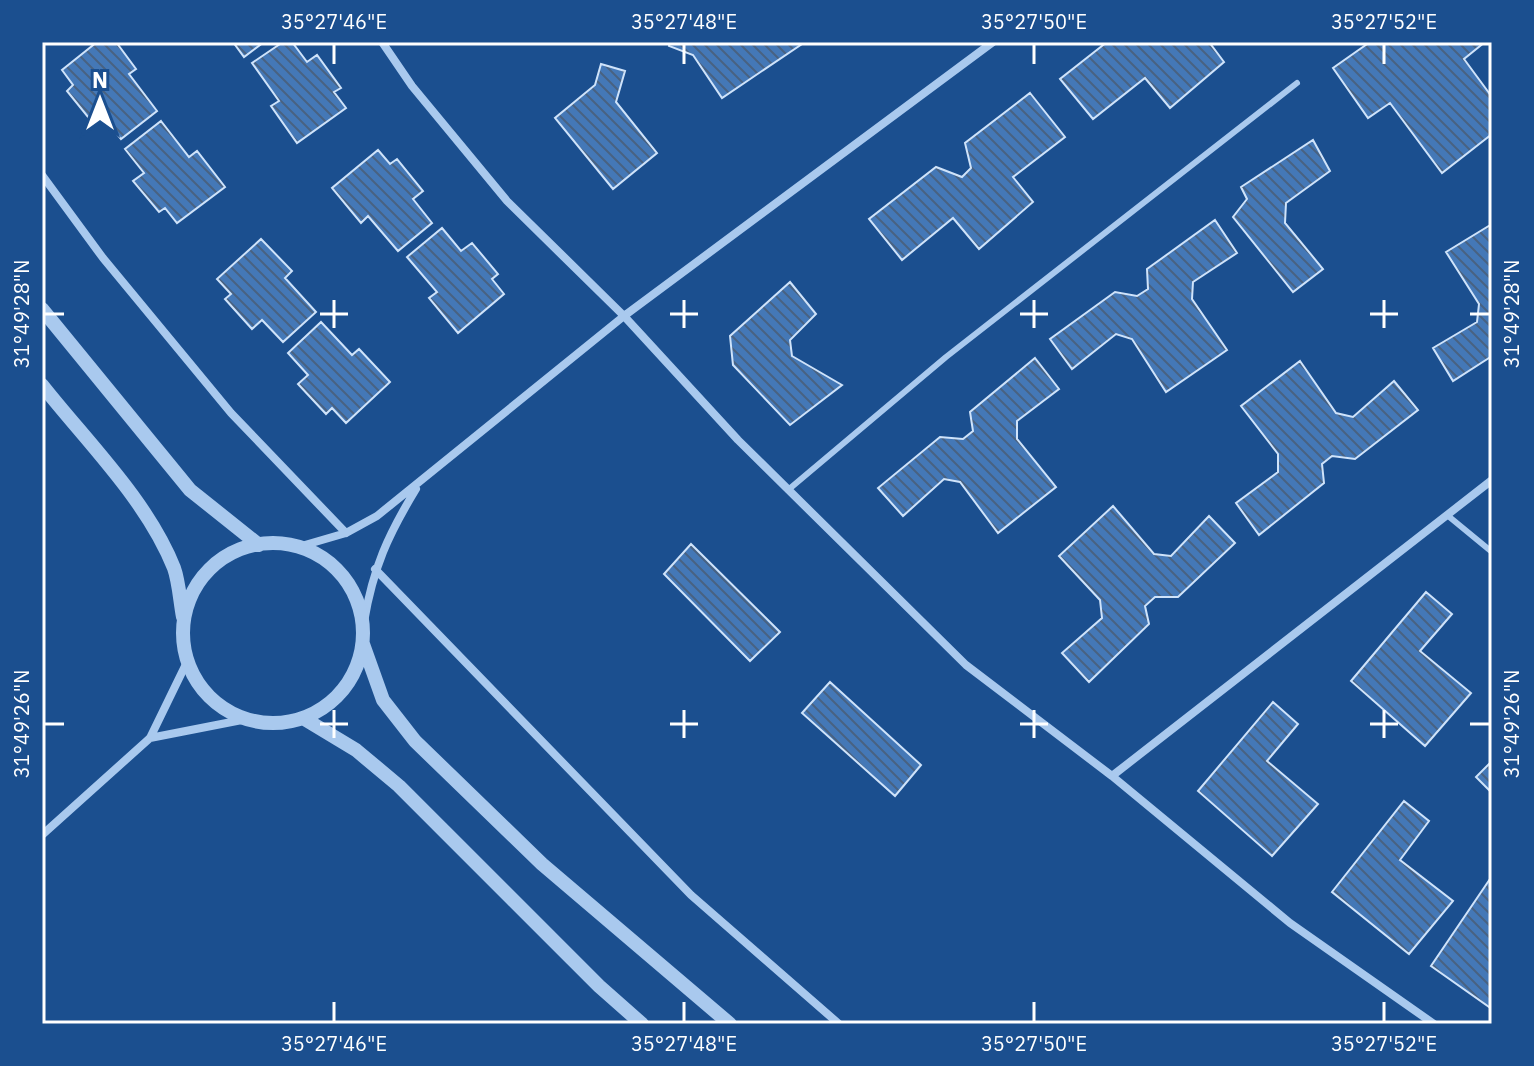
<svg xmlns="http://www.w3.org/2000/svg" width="1534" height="1066" font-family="'IBM Plex Sans',sans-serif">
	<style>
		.building { fill: url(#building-back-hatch); stroke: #cfe3fa; stroke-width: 2 }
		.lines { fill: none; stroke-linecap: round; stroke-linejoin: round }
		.service { stroke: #a9c9ee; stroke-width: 6 }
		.minor { stroke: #a9c9ee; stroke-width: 8 }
		.tertiary { stroke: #a9c9ee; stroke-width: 14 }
		.ticks { fill: none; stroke: #fff; stroke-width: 3 }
		.neatline { fill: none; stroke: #fff; stroke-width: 3 }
		.ticks-label { font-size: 20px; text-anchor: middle; fill: #fff }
	</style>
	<defs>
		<pattern id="building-back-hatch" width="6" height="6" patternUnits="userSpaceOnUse" patternTransform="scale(2)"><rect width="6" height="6" fill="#4478b7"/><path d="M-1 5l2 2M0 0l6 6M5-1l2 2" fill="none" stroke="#486282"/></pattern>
	</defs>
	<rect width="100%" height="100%" fill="#1b4f8f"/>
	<!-- building -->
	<path class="building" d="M 97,42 L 116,42 L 136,69 L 129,74 L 157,111 L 121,139 L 102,115 L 92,122 L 67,91 L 73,85 L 62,70 Z
		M 233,42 L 264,42 L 244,57 Z
		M 283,42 L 292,42 L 307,62 L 317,55 L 341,88 L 334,92 L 346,108 L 297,143 L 271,106 L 279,101 L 252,63 Z
		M 670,42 L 805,42 L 722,98 L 693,55 L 669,46 Z
		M 1107,42 L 1209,42 L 1224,62 L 1170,108 L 1145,78 L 1093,119 L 1060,79 Z
		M 1370,42 L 1485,42 L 1464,59 L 1492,97 L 1492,134 L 1442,173 L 1390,103 L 1368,118 L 1333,68 Z
		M 601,64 L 625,71 L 616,102 L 657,153 L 613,189 L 555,118 L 595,85 Z
		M 1030,93 L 1065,137 L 1013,177 L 1033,202 L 979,249 L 953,218 L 902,260 L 869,219 L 936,167 L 962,177 L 971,168 L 965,143 Z
		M 161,121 L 189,157 L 197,151 L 225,187 L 177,223 L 165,208 L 159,212 L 133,181 L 144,173 L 125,149 Z
		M 1313,140 L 1330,171 L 1286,203 L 1285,223 L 1323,269 L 1293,292 L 1233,217 L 1247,199 L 1241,187 Z
		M 378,150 L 390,164 L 397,159 L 423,191 L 413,199 L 432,223 L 398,251 L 368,216 L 361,223 L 332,188 Z
		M 1215,220 L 1237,253 L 1193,282 L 1192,299 L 1227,350 L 1166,392 L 1132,339 L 1116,334 L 1072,369 L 1050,339 L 1115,292 L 1137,296 L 1148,289 L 1147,269 Z
		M 1492,224 L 1492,356 L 1453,381 L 1433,348 L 1477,322 L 1479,304 L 1446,252 Z
		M 442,228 L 461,251 L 472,243 L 498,274 L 492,279 L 504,294 L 458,333 L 429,298 L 437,292 L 407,257 Z
		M 261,239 L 292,271 L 285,278 L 316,312 L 283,342 L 262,320 L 252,329 L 225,299 L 231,294 L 217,279 Z
		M 790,282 L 816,314 L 790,340 L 792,356 L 842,385 L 790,425 L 733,365 L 730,336 Z
		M 321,322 L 352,355 L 359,349 L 390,382 L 346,423 L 332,408 L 326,414 L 298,384 L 308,375 L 288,353 Z
		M 1035,358 L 1059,389 L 1017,421 L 1017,439 L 1056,487 L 998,533 L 960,482 L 944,479 L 903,516 L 878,488 L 940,437 L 963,439 L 973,431 L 970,412 Z
		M 1300,361 L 1336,413 L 1353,417 L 1394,381 L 1418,410 L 1355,459 L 1332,456 L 1322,464 L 1324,483 L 1259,535 L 1236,503 L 1278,472 L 1278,454 L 1241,406 Z
		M 1113,506 L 1154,554 L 1171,556 L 1209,516 L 1235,543 L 1178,597 L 1155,597 L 1145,606 L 1149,624 L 1089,682 L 1062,653 L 1102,618 L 1100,600 L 1059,556 Z
		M 691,544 L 780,632 L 750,661 L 664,574 Z
		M 1426,592 L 1452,614 L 1420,651 L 1471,693 L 1425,746 L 1351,681 Z
		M 830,682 L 921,765 L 895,796 L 802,713 Z
		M 1273,702 L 1298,724 L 1267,761 L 1318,804 L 1272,856 L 1198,791 Z
		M 1492,761 L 1492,793 L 1476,777 Z
		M 1404,801 L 1429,821 L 1400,860 L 1453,901 L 1409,954 L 1332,892 Z
		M 1492,876 L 1492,1009 L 1431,966 Z"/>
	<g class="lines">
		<!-- service -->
		<path class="service" d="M 788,490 L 946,357 L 1297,83
			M 1447,515 L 1492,552"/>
		<!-- minor -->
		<path class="minor" d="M 382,42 L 412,86 L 507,201 L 624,316 L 738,440 L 966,665 L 1112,776 L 1290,923 L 1434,1024
			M 42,175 L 103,258 L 231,413 L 346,533
			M 298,547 L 346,533 L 377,516 L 624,316 L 993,42
			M 375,569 L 691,895 L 839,1024
			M 364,622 C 373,568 388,535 416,489
			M 150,738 L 247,719
			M 1112,776 L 1492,480
			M 42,835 L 150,738 L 187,662"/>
		<!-- tertiary -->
		<path class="tertiary" d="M 42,309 L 190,490 L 259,545
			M 42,385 C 87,442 147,500 174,568 C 179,582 180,601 183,617
			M183 633a90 90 0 1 1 180 0a90 90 0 1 1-180 0Z
			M 363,644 L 383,700 L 415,741 L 542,864 L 730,1024
			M 303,718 L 356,750 L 399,786 L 599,986 L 642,1024"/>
	</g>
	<!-- ticks -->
	<path class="ticks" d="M 334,44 L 334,64M 684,44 L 684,64M 1034,44 L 1034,64M 1384,44 L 1384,64M 334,300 L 334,328M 684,300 L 684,328M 1034,300 L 1034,328M 1384,300 L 1384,328M 44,314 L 64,314M 320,314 L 348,314M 670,314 L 698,314M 1020,314 L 1048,314M 1370,314 L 1398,314M 1470,314 L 1490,314M 334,710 L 334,738M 684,710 L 684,738M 1034,710 L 1034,738M 1384,710 L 1384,738M 44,724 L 64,724M 320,724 L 348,724M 670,724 L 698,724M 1020,724 L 1048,724M 1370,724 L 1398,724M 1470,724 L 1490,724M 334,1002 L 334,1022M 684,1002 L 684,1022M 1034,1002 L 1034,1022M 1384,1002 L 1384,1022"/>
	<!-- border -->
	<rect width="1534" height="1066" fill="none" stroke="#1b4f8f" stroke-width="88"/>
	<!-- north arrow -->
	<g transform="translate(100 100)" stroke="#1b4f8f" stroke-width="6" paint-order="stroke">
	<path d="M0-6L14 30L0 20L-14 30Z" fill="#ffffff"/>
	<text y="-12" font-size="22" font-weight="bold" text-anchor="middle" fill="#ffffff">N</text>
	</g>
	<rect x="44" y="44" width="1446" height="978" class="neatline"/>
	<g class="ticks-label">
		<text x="334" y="29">35°27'46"E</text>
		<text x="684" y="29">35°27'48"E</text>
		<text x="1034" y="29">35°27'50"E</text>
		<text x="1384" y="29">35°27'52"E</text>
		<text transform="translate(22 314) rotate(-90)" y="7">31°49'28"N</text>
		<text transform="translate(1512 314) rotate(-90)" y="7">31°49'28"N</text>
		<text transform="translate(22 724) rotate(-90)" y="7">31°49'26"N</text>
		<text transform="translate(1512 724) rotate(-90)" y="7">31°49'26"N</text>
		<text x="334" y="1051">35°27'46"E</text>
		<text x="684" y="1051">35°27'48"E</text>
		<text x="1034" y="1051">35°27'50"E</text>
		<text x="1384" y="1051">35°27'52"E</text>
	</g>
</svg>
